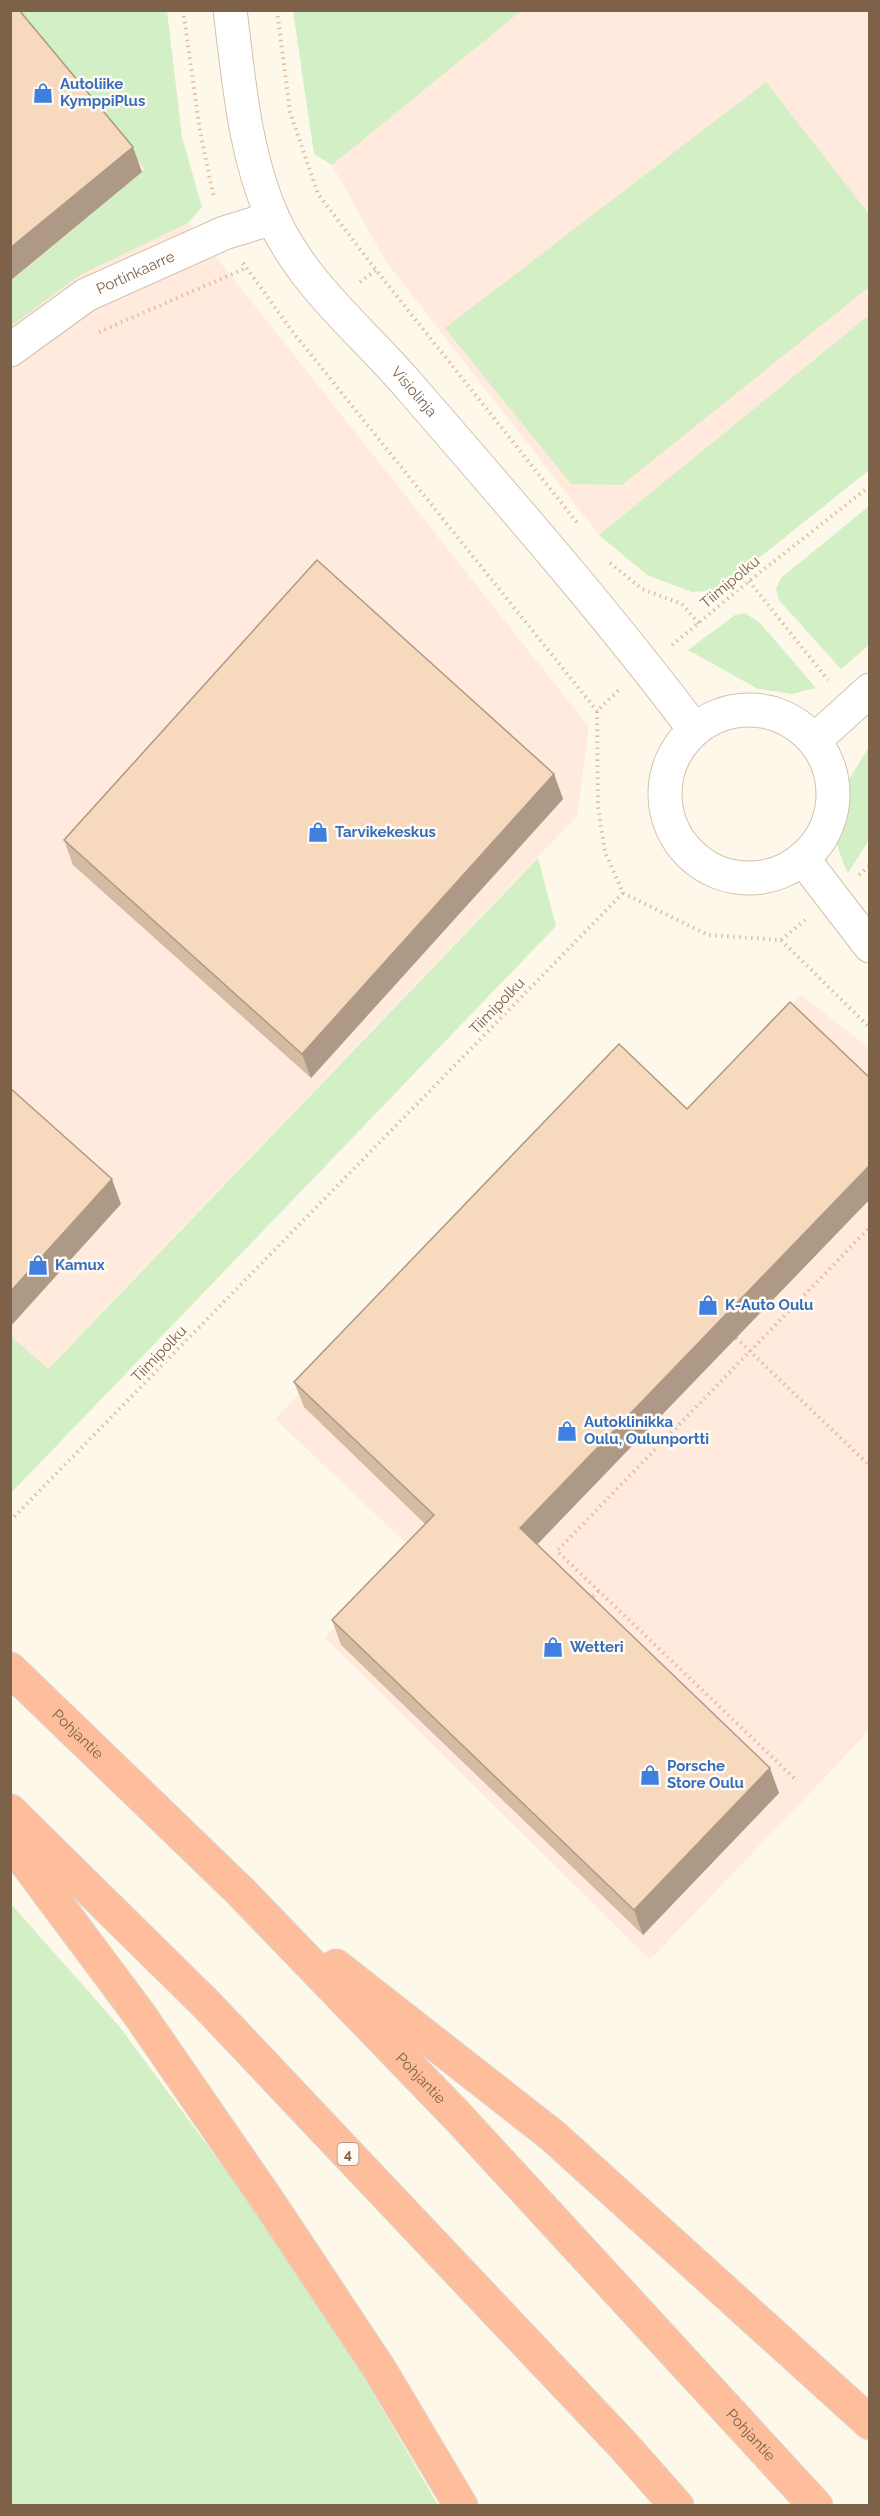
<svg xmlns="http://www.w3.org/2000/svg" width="880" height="2516" font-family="Raleway,sans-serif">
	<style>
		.commercial { fill: #ffeadd }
		.green { fill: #d2efc5 }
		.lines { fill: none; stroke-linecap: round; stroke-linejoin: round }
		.street-casing { stroke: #d3c1ad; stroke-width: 35 }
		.highway-casing { stroke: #ddd6d0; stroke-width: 35 }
		.path { stroke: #ddbea0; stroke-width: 4; stroke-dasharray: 1.5 4.5; stroke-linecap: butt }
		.street { stroke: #fff; stroke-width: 33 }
		.highway { stroke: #febe9b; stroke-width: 33 }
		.wall { fill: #d4bba3 }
		.shaded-wall { fill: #ad9985 }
		.building { fill: #f7dabe; stroke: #ad9985; stroke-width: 1.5 }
		.labels { text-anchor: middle; stroke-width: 5; stroke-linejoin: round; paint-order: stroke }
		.shield { fill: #fffbf2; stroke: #a48f7c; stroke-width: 1.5 }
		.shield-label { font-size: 14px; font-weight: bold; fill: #7d6149 }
		.shop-label { font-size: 15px; font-weight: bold; fill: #366cbe; stroke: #fffbf2; text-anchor: start }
		.street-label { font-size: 15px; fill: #7d6149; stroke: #fffbf2 }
	</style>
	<rect width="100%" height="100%" fill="#fef8ea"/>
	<!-- commercial -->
	<path class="commercial" d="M 20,10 L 589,727 L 577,816 L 47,1369 L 11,1336 L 10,11 Z
		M 521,11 L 869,11 L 869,315 L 599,535 L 385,260 L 332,165 Z
		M 801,995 L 869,1048 L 869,1731 L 650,1960 L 325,1638 L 409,1546 L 275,1419 L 619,1061 L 681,1119 Z"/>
	<!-- green -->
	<path class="green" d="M 20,11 L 167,11 L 182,137 L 202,207 L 188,223 L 80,275 L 11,326 L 11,281 L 145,169 Z
		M 293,11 L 293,10 L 521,11 L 332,165 L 314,154 Z
		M 766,82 L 869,214 L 869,287 L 622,485 L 571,484 L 445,328 Z
		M 869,315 L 869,470 L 719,590 L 692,592 L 647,575 L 599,535 Z
		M 869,506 L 869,645 L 841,669 L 779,600 L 776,589 L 781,578 Z
		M 745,613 L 760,623 L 816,688 L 792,694 L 758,689 L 688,650 L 735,615 Z
		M 869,747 L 869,840 L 848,873 C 821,816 839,796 869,747 Z
		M 538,858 L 556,926 L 11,1493 L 11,1336 L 48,1369 Z
		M 11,1904 L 119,2026 L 256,2211 L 365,2379 L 438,2505 L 11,2505 Z"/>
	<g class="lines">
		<!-- street casing -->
		<g class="street-casing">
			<g id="street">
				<path id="s1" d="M 230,10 C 239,80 244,153 273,218 C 303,285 364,333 410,387 C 507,499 605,611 694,729"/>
				<path id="s2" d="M 10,350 L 86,295 L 224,233 L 273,218"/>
				<circle cx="749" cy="794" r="84"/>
				<path d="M 815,740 L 870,690"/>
				<path d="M 803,859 L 870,946"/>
			</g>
		</g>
		<!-- highway casing -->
		<g class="highway-casing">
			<g id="highway">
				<path id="s3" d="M 10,1669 L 240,1891 L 460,2119 L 816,2506"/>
				<path d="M 10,1811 L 207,2005 L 623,2445 L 677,2506"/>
				<path d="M 10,1841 L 139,2014 L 270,2204 L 380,2370 L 461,2506"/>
				<path d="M 336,1966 L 553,2136 L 870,2423"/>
			</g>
		</g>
		<!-- path -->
		<path class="path" d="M 183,10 L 200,131 L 214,199
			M 277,10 L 290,112 L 318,194 L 376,270 L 579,525
			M 243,263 L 292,331 L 597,711
			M 360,282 L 376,270
			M 99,332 L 246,268
			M 610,563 L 642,589 L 682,604 L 699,624
			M 749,581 L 828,680
			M 672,645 L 749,581 L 870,486
			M 859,875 L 870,865
			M 623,893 L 708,935 L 781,940 L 805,920
			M 781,940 L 870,1028
			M 736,1338 L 870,1466
			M 10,1521 L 623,893 L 605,852 L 598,807 L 597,711 L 620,689
			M 589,1601 L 599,1590
			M 794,1778 L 557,1551 L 870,1227"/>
		<!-- street -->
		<use href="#street" class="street"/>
		<!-- highway -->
		<use href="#highway" class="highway"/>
	</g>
	<!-- wall -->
	<path class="wall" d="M 554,774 L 563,799 L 311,1078 L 73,865 L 64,840 Z
		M 870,1078 L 870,1199 L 537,1544 L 779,1793 L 643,1935 L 341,1645 L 332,1620 L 425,1524 L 304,1407 L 294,1382 L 687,1109 Z"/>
	<!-- shaded-wall -->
	<path class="shaded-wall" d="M 133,147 L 142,172 L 10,281 L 10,248 Z
		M 554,774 L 563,799 L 311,1078 L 302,1054 Z
		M 870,1165 L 870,1199 L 529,1553 L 520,1528 Z
		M 112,1179 L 121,1204 L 10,1327 L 10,1292 Z
		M 770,1768 L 779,1793 L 643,1935 L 634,1910 Z"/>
	<!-- building -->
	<path class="building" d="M 10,10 L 19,10 L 133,147 L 10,248 Z
		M 317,560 L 554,774 L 302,1054 L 64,840 Z
		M 790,1002 L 870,1078 L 870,1165 L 520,1528 L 770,1768 L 634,1910 L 332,1620 L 434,1515 L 294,1382 L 619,1044 L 687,1109 Z
		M 10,1088 L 112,1179 L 10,1292 Z"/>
	<!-- icons -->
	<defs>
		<g id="shop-bare" transform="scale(1.62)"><path d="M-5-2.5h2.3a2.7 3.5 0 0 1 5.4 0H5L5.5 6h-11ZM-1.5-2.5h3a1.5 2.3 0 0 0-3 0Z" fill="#3f7fe0" stroke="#fffbf2" stroke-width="2.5" paint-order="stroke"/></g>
	</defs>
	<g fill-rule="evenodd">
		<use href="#shop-bare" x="43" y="93"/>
		<use href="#shop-bare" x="318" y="832"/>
		<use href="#shop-bare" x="38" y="1265"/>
		<use href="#shop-bare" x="708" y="1305"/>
		<use href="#shop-bare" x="567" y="1431"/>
		<use href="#shop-bare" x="553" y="1647"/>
		<use href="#shop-bare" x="650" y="1775"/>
	</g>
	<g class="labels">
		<!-- shield labels -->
		<rect class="shield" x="337.5" y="2143" width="21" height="22" rx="4.5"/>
		<g class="shield-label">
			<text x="348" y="2159">4</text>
		</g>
		<!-- shop labels -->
		<g class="shop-label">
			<text x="60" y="89">Autoliike<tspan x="60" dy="17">KymppiPlus</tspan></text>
			<text x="335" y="837">Tarvikekeskus</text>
			<text x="55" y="1270">Kamux</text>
			<text x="725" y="1310">K-Auto Oulu</text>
			<text x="584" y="1427">Autoklinikka<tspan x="584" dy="17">Oulu, Oulunportti</tspan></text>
			<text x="570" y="1652">Wetteri</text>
			<text x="667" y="1771">Porsche<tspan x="667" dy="17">Store Oulu</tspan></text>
		</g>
		<!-- street labels -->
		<g class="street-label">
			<text dy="5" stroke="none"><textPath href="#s2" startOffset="148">Portinkaarre</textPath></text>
			<text dy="5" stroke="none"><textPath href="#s1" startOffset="438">Visiolinja</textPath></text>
			<text transform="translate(730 582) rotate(-40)" y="5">Tiimipolku</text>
			<text transform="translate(497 1006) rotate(-46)" y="5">Tiimipolku</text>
			<text transform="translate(159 1354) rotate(-46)" y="5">Tiimipolku</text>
			<text dy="5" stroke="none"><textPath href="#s3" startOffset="94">Pohjantie</textPath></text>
			<text dy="5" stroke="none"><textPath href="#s3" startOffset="580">Pohjantie</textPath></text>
			<text dy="5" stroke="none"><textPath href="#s3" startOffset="1066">Pohjantie</textPath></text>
		</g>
	</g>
	<!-- border -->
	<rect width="880" height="2516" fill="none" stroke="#7d6149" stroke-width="24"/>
</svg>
